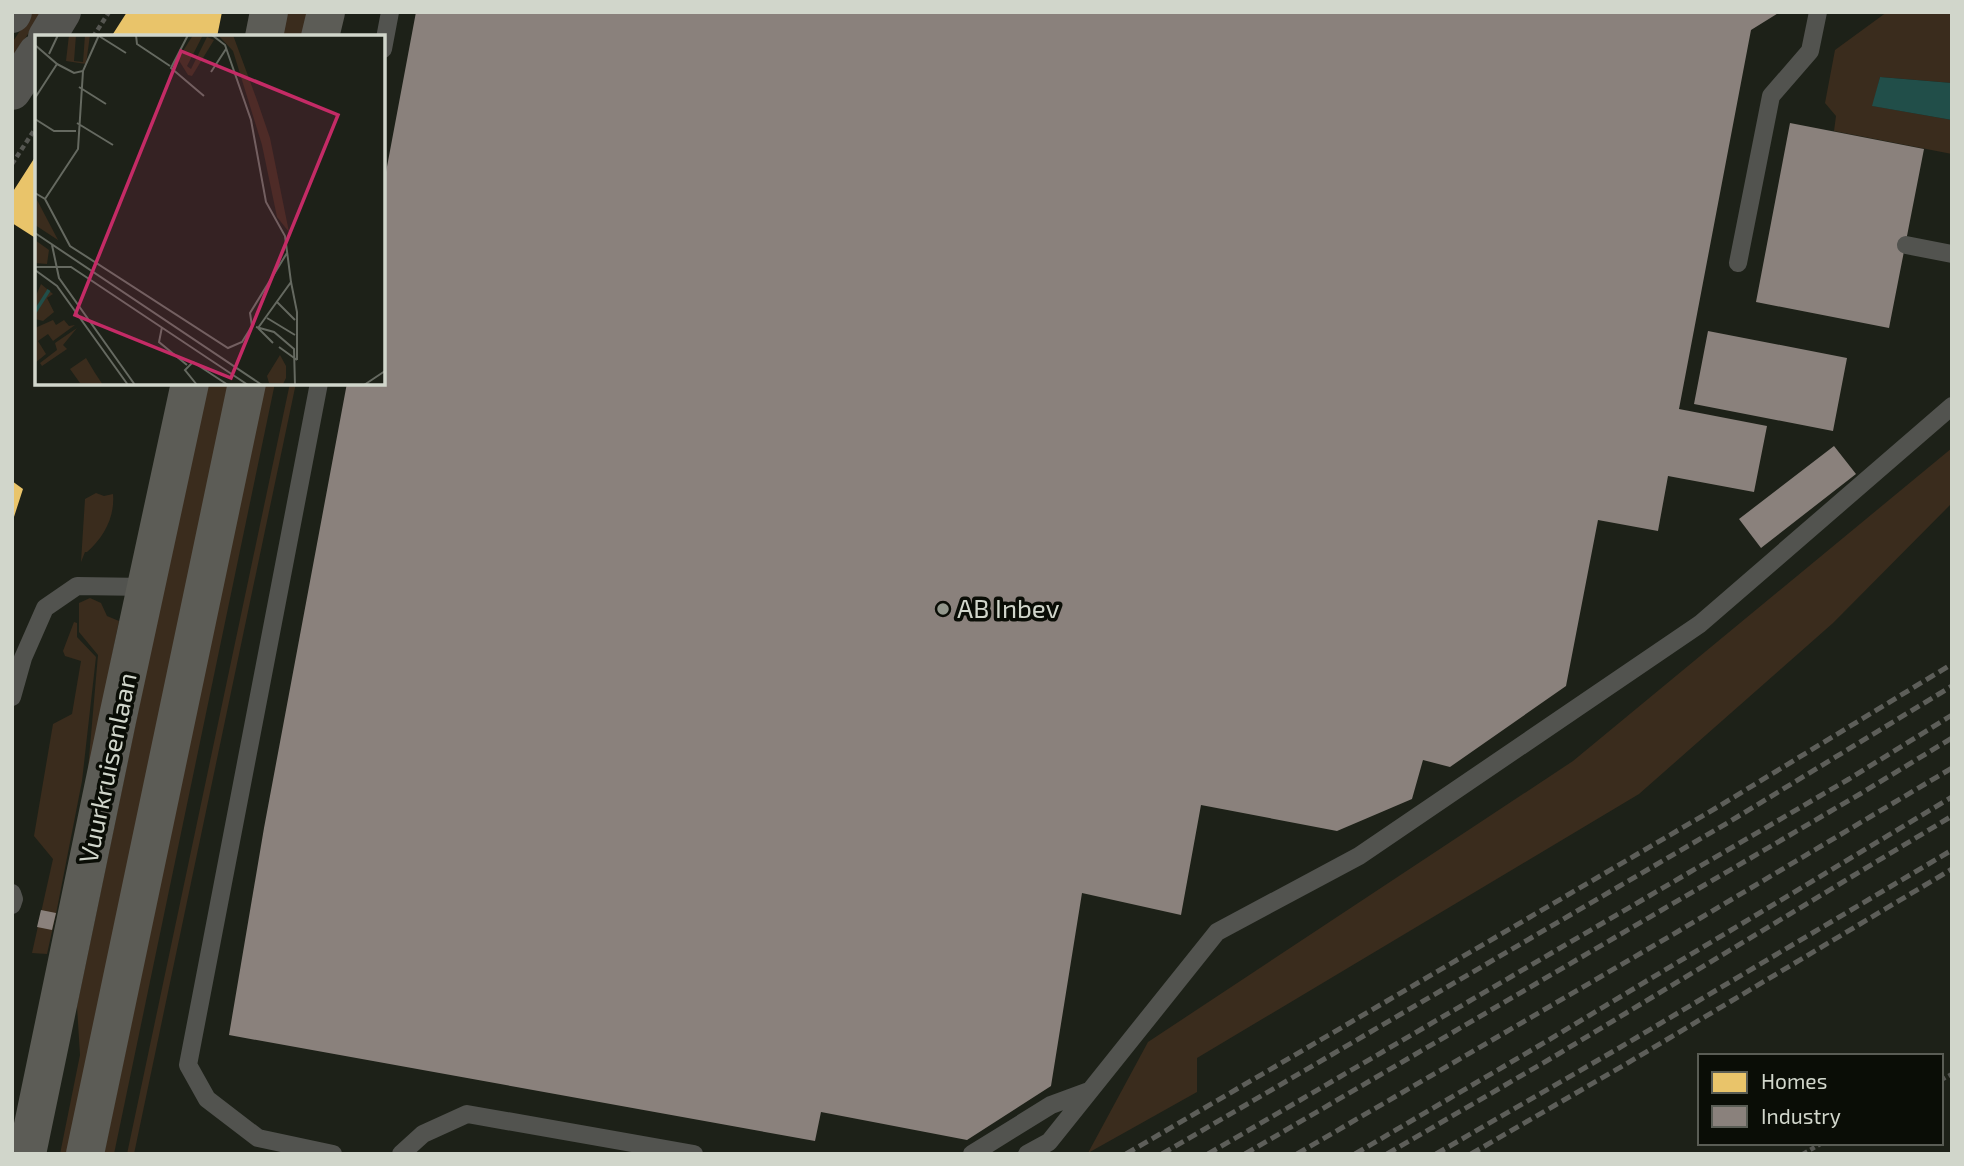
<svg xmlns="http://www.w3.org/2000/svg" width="1964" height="1166" font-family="'Exo 2',sans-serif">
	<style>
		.green { fill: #3a2c1d }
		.water { fill: #214e49 }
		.homes { fill: #e9c46a }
		.industry { fill: #8a817c }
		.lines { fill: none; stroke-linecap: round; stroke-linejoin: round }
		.path { stroke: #555651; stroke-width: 4.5; stroke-dasharray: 5 3.5; stroke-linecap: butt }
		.lane { stroke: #52534f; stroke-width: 18 }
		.secondary { stroke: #545450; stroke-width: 38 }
		.primary { stroke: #5c5c56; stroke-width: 38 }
		.rail { stroke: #5d5e59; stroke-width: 5; stroke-dasharray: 10 5; stroke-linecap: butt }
		.poi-dot { fill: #92978c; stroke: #0a0d06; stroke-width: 2.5 }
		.labels { text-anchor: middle; stroke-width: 7; stroke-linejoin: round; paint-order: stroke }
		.poi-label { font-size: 26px; fill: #d1d6cb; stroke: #0a0d06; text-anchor: start }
		.street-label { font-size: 26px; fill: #d1d6cb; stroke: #0a0d06 }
		.inset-river { fill: none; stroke: #214e49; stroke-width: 3.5 }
		.inset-road { fill: none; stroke: #656960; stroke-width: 2 }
		.view { fill: #c42b66; fill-opacity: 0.15; stroke: #c42b66; stroke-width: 3.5 }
		.inset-edge { fill: none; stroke: #d1d6cb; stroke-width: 3.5 }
	</style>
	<rect width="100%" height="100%" fill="#1d2118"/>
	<!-- green -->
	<path class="green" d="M 32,12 L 42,12 L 12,59 L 12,43 Z
		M 284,12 L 310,12 L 305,37 L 279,37 Z
		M 1887,12 L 1952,12 L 1952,83 L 1880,77 L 1873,106 L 1952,120 L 1952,154 L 1834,131 L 1836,116 L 1825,103 L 1835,50 Z
		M 206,383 L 232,383 L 70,1154 L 60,1154 L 80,1055 L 77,1006 Z
		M 265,383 L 275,383 L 114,1154 L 104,1154 Z
		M 290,383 L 296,383 L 134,1154 L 127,1154 Z
		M 1952,448 L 1952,503 L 1833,623 L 1639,794 L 1197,1058 L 1197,1092 L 1088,1153 L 1148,1042 L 1573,761 Z
		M 96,493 L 104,496 L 113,494 C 115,517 104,537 87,552 L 85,552 L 81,562 L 85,499 Z
		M 90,598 L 101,603 L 107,616 L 119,621 L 87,781 L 98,655 L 79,632 L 79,603 Z
		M 74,622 L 77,623 L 77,637 L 96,657 L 82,781 L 57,909 L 47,954 L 32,953 L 53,859 L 34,836 L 53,724 L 72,714 L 81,661 L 65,656 L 63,651 Z"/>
	<!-- water -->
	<path class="water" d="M 1880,77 L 1952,83 L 1952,120 L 1872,106 Z"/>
	<!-- homes -->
	<path class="homes" d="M 127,12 L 222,12 L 217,37 L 111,37 Z
		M 37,154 L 37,239 L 12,223 L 12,193 Z
		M 12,481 L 23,489 L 13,520 L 12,520 Z"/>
	<!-- industry -->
	<path class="industry" d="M 416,12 L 1780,12 L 1751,30 L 1679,409 L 1767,426 L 1754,492 L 1668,476 L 1658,531 L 1598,520 L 1566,686 L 1450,767 L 1423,760 L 1412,799 L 1337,831 L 1201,805 L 1181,915 L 1082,893 L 1051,1086 L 967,1140 L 821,1112 L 815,1141 L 229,1035 L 264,828 L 347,383 L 383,383 L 383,188 Z
		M 1790,123 L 1924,149 L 1889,328 L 1756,302 Z
		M 1708,331 L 1847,358 L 1833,431 L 1694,404 Z
		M 1834,446 L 1856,474 L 1761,548 L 1739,519 Z
		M 41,910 L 56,913 L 52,930 L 37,927 Z"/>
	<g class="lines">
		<!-- path -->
		<path class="path" d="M 93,37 L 109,12
			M 12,164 L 37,126
			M 1941,1080 L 1952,1074
			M 1803,1154 L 1822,1143"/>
		<!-- lane -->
		<path class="lane" d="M 383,49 L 390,12
			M 1906,245 L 1952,254
			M 1738,263 L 1771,96 L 1810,51 L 1818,12
			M 319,383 L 188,1065 L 207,1099 L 258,1138 L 333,1154
			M 12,697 L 23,658 L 45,608 L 77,586 L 147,587
			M 12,893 L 14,899 L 12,905
			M 401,1154 L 423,1134 L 467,1114 L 694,1154
			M 972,1154 L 1051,1105 L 1089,1091
			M 1027,1154 L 1049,1142 L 1217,932 L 1359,856 L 1700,624 L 1952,406"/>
		<!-- secondary -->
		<path class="secondary" d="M 12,14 L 13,12
			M 47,37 L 62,12
			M 12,91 L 37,53"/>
		<!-- primary -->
		<path class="primary" d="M 264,37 L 269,12
			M 320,37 L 326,12
			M 27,1154 L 117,721 L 190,383
			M 85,1154 L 247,383"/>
		<!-- rail -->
		<path class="rail" d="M 1126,1154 L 1716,808 L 1952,664
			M 1162,1154 L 1729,822 L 1952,686
			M 1208,1154 L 1849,779 L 1952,715
			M 1245,1154 L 1860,794 L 1952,738
			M 1297,1154 L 1672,935 L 1952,768
			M 1355,1154 L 1547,1041 L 1952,797
			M 1387,1154 L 1555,1056 L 1952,816
			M 1436,1154 L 1619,1048 L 1952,850
			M 1471,1154 L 1626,1064 L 1952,869"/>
	</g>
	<!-- markers -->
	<circle class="poi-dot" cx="943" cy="609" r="7"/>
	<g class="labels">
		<!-- poi labels -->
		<g class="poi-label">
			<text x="957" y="618">AB Inbev</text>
		</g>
		<!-- street labels -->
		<g class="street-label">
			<text transform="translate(108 768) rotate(-78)" y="9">Vuurkruisenlaan</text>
		</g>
	</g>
	<!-- overview -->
	<g transform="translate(35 35)">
		<rect width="350" height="350" fill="#1d2118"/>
		<path d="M 34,0 L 41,0 L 39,26 L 48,27 L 50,0 L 55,0 L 51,29 L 31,26 ZM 158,0 L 168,0 L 152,31 L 156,34 L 172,2 L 179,5 L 157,41 L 153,40 L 143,24 ZM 183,0 L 198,0 L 223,68 L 235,103 L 254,197 L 242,182 L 227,110 L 198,16 ZM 0,162 L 1,163 L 23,205 L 0,190 ZM 0,205 L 14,215 L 12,229 L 0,228 ZM 6,249 L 18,259 L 12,263 L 19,277 L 8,286 L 0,284 L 0,263 ZM 18,285 L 21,290 L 29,285 L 34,291 L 40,290 L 18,306 L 13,299 L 3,306 L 11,319 L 0,328 L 0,293 ZM 42,293 L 28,310 L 32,314 L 7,331 L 5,328 L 22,315 L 20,308 ZM 245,320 L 251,331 L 251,343 L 248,349 L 234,348 L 232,341 ZM 51,323 L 60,338 L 68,350 L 45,348 L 35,334 Z" fill="#3a2c1d"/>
		<path class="inset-river" d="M 0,277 L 14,255"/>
		<path class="inset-road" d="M 101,0 L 102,9 L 135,31M 153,0 L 136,33 L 169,61M 177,0 L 190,10 L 216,85 L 231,167 L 250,201 L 256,247 L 223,293M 64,1 L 91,18M 0,10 L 22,29 L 0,63M 14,19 L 23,0M 22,29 L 39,38 L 48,36 L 64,0M 176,37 L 191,14M 44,52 L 71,69M 0,84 L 19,96 L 41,96M 42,88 L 78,110M 0,158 L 10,164 L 35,211 L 193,313 L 207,307 L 217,291 L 215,278 L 252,218M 10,164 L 43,114 L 48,36M 0,198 L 227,350M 17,210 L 24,243 L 100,350M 0,232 L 36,232 L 213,350M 0,235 L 22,251 L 93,350M 256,247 L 262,277 L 262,325M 242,267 L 260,285M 232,283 L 260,300M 127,292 L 124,307 L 152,330M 221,292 L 239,297 L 259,314 L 260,350M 223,293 L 238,308M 244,312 L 262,325M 162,350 L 150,335 L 158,327 L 193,350M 329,350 L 350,336"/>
		<path class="view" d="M 146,16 L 303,80 L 196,343 L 40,280 Z"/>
		<rect width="350" height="350" class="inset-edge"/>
	</g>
	<!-- border -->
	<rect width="1964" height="1166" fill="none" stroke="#d1d6cb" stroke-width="28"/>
	<!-- legend -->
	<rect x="1698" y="1054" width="245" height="91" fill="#0a0d06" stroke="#5a5d55" stroke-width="2"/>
	<rect x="1712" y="1072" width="35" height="21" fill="#e9c46a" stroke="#5a5d55" stroke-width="2"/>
	<text x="1761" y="1089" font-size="21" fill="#d1d6cb">Homes</text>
	<rect x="1712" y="1106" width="35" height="21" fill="#8a817c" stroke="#5a5d55" stroke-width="2"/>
	<text x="1761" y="1124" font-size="21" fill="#d1d6cb">Industry</text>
</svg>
